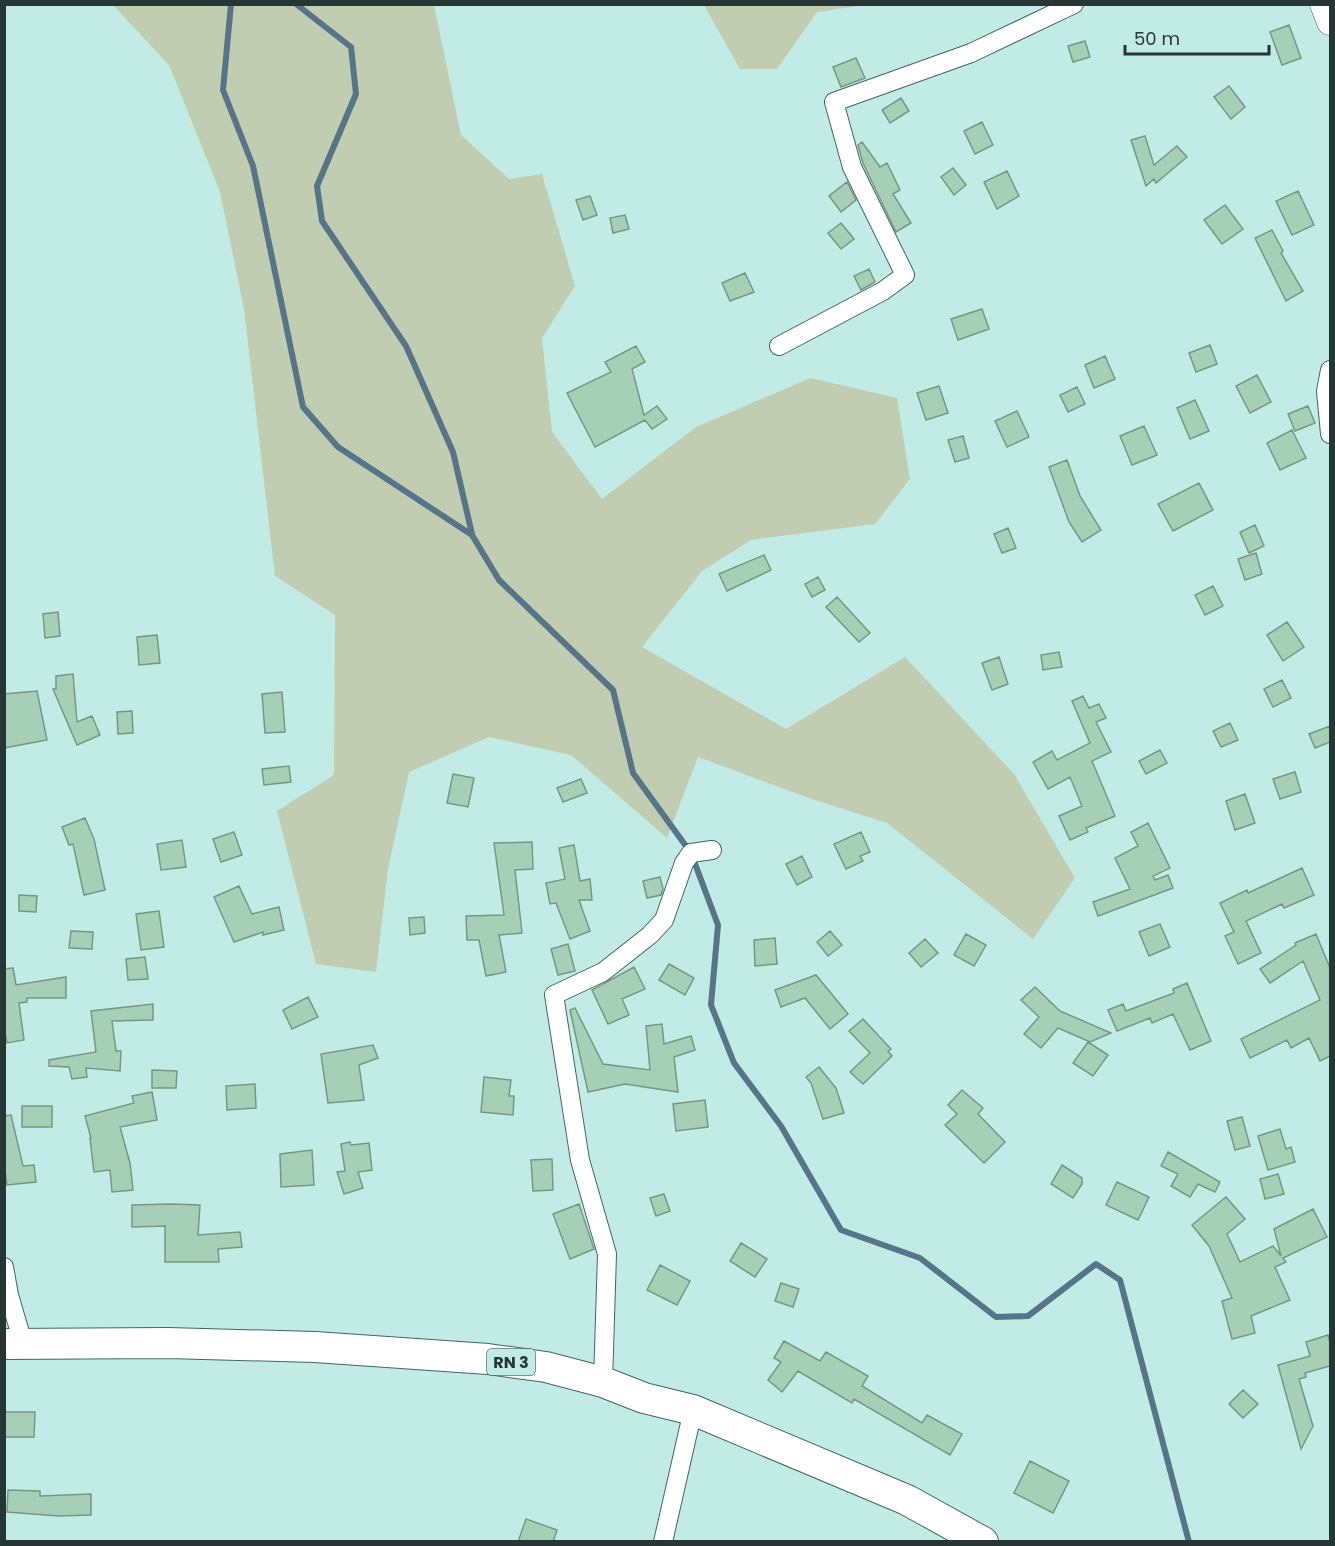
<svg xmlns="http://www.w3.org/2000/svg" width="1335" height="1546" font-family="Poppins,sans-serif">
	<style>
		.green { fill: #c0cdb1 }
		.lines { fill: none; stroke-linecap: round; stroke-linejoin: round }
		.stream { stroke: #577588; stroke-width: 6 }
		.building { fill: #a6d0b6; stroke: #789783; stroke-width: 1.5 }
		.street-casing { stroke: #406762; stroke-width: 20 }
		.secondary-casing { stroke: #406762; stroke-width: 27 }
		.primary-casing { stroke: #406762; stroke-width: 32 }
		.street { stroke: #fff; stroke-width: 18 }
		.secondary { stroke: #fff; stroke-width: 26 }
		.primary { stroke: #fff; stroke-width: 30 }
		.labels { text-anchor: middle; stroke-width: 4.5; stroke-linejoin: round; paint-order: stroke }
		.shield { fill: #c0ece5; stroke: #546d69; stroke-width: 1.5 }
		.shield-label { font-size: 16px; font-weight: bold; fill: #253634 }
	</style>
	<rect width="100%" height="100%" fill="#c0ece5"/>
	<!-- green -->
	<path class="green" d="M 113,5 L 434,5 L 461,135 L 509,179 L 542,174 L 575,286 L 542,338 L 552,432 L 602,499 L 696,427 L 810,378 L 897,398 L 910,479 L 875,524 L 751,540 L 702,571 L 642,647 L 786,729 L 905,657 L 1014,774 L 1075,878 L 1033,939 L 887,823 L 809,798 L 698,757 L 667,838 L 571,755 L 489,737 L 409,772 L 388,869 L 376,972 L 316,964 L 277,811 L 334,775 L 335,615 L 275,576 L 244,309 L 220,192 L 169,65 Z
		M 704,5 L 864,5 L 817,12 L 777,69 L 740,69 Z"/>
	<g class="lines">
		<!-- stream -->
		<path class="stream" d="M 231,4 L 223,90 L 253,166 L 303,407 L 338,447 L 472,535 L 499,580 L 613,690 L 633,773 L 691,853 L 718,925 L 711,1005 L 734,1063 L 781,1126 L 841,1230 L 920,1258 L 996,1317 L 1028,1316 L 1096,1264 L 1120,1280 L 1189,1542
			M 296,4 L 351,47 L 356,94 L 317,186 L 322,221 L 406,346 L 453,452 L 472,534"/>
	</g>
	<!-- building -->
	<path class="building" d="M 1289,25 L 1301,58 L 1282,65 L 1270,32 Z
		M 1085,41 L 1090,57 L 1073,62 L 1068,46 Z
		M 856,58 L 865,78 L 841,87 L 833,67 Z
		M 1229,86 L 1245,107 L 1231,119 L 1214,97 Z
		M 901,98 L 909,111 L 890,123 L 882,110 Z
		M 982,122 L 993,145 L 975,154 L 964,131 Z
		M 1145,136 L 1154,165 L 1177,146 L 1187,157 L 1156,183 L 1154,179 L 1146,186 L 1131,140 Z
		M 862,142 L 880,167 L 887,163 L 900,190 L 893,194 L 911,223 L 896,232 L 863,163 L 858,145 Z
		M 953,168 L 966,185 L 954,195 L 941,177 Z
		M 1007,171 L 1019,196 L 997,209 L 984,182 Z
		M 847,182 L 856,200 L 841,212 L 829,196 Z
		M 1298,191 L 1314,225 L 1292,235 L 1276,201 Z
		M 590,196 L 597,215 L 583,220 L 576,200 Z
		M 1225,205 L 1243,229 L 1222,244 L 1204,220 Z
		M 625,215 L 629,229 L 613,233 L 610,218 Z
		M 841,223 L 854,239 L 841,249 L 828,233 Z
		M 1272,230 L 1283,251 L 1281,253 L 1303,291 L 1286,301 L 1255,238 Z
		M 869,269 L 875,282 L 861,290 L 854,276 Z
		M 745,273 L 754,292 L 730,301 L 722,283 Z
		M 982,309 L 989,329 L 958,340 L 951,319 Z
		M 1210,345 L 1217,364 L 1196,372 L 1189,353 Z
		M 636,346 L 645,362 L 632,369 L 644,415 L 657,406 L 667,419 L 652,429 L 645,420 L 595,447 L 567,393 L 611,372 L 605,362 Z
		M 1105,356 L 1115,379 L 1094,388 L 1085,365 Z
		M 1257,375 L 1271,402 L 1250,413 L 1236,386 Z
		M 939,386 L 948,413 L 926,420 L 917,393 Z
		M 1077,387 L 1085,404 L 1068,412 L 1060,395 Z
		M 1195,400 L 1209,431 L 1190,439 L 1177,408 Z
		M 1308,406 L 1315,423 L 1295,431 L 1288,414 Z
		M 1017,411 L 1029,437 L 1007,447 L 995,421 Z
		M 1144,426 L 1157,455 L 1132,465 L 1120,436 Z
		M 1292,430 L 1306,458 L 1280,470 L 1267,443 Z
		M 963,436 L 969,458 L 955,462 L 948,440 Z
		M 1067,460 L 1080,496 L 1101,530 L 1082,542 L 1069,522 L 1049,467 Z
		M 1199,483 L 1213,510 L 1173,531 L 1158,504 Z
		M 1255,525 L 1264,546 L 1249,553 L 1240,532 Z
		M 1008,528 L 1016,548 L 1002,553 L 994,534 Z
		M 1256,553 L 1262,574 L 1245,580 L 1238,559 Z
		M 764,555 L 771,570 L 727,591 L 719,574 Z
		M 818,577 L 825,590 L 812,597 L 805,584 Z
		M 1213,586 L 1223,606 L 1205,615 L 1195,595 Z
		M 837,597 L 870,633 L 859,642 L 826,607 Z
		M 58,612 L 60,636 L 45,638 L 43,614 Z
		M 1287,622 L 1304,647 L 1283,661 L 1267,635 Z
		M 157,635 L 160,663 L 139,665 L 137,637 Z
		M 1059,652 L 1062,667 L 1043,670 L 1041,655 Z
		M 999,657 L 1008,684 L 992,690 L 982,663 Z
		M 73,674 L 77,722 L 92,716 L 100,735 L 77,745 L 53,689 L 56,689 L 56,676 Z
		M 1282,680 L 1291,698 L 1273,707 L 1264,689 Z
		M 37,691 L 47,740 L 4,748 L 4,694 Z
		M 282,692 L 285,732 L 265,733 L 262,694 Z
		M 1083,696 L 1089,708 L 1099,704 L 1106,718 L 1096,722 L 1111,752 L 1092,761 L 1115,816 L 1086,828 L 1088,832 L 1070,840 L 1059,816 L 1082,806 L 1070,777 L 1048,789 L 1033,762 L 1052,751 L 1057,760 L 1090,743 L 1072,701 Z
		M 132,711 L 133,733 L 118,734 L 117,712 Z
		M 1230,723 L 1238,740 L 1221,747 L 1213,731 Z
		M 1330,726 L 1330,742 L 1315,748 L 1309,734 Z
		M 1160,750 L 1167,763 L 1146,774 L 1139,761 Z
		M 289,766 L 291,782 L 264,785 L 262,769 Z
		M 1295,772 L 1301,792 L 1280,799 L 1273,779 Z
		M 453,774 L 474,778 L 468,807 L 447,803 Z
		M 581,779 L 587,793 L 563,802 L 557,788 Z
		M 1245,794 L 1255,823 L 1235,830 L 1226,801 Z
		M 85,818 L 94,839 L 105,890 L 84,895 L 73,844 L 69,845 L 62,827 Z
		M 1148,823 L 1170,868 L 1153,876 L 1155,880 L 1168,875 L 1173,888 L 1098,916 L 1093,902 L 1130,889 L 1115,858 L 1138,846 L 1131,832 Z
		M 234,832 L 242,855 L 221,862 L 213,839 Z
		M 861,832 L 870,852 L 860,856 L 863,861 L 846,869 L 834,844 Z
		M 182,840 L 186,867 L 161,870 L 157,844 Z
		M 532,842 L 533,869 L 515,870 L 522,933 L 499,935 L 506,972 L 486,976 L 479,940 L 467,940 L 466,916 L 504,915 L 494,843 Z
		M 574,845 L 580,881 L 590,879 L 592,900 L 579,900 L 590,931 L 570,939 L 556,903 L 550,904 L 546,883 L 565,879 L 559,848 Z
		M 802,856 L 812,877 L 797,885 L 786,864 Z
		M 1302,868 L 1314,895 L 1284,908 L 1282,904 L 1246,921 L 1261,953 L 1238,964 L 1225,936 L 1234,932 L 1220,903 L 1247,890 L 1248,893 Z
		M 660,877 L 663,889 L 661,895 L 647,898 L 643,881 Z
		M 239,886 L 252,914 L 279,907 L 284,930 L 263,935 L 263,932 L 234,942 L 214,897 Z
		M 19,895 L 37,896 L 36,912 L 19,911 Z
		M 159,911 L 164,947 L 141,950 L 136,914 Z
		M 424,917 L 425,933 L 410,935 L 409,918 Z
		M 1160,924 L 1170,947 L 1149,956 L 1139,932 Z
		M 71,931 L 93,932 L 92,949 L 69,948 Z
		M 830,931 L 842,945 L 828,956 L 817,942 Z
		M 966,934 L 986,945 L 974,966 L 954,955 Z
		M 1316,934 L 1330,968 L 1330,1056 L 1320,1061 L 1309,1038 L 1291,1048 L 1287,1040 L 1250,1058 L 1241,1039 L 1320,1000 L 1303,961 L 1270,983 L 1260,969 L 1296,945 L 1295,943 Z
		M 775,938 L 777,964 L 755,966 L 754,940 Z
		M 925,939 L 938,953 L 921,967 L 909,953 Z
		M 568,944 L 575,971 L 558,975 L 551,949 Z
		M 145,957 L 148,979 L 128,980 L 126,959 Z
		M 669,964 L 694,978 L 685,995 L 659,980 Z
		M 634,967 L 645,989 L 622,999 L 629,1015 L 608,1024 L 592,990 Z
		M 13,968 L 16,985 L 66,977 L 66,998 L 27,998 L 27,1002 L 19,1003 L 24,1040 L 7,1043 L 4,1028 L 4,969 Z
		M 816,975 L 848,1014 L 830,1029 L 805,998 L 781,1007 L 775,990 Z
		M 1187,983 L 1211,1041 L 1190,1050 L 1173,1014 L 1152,1023 L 1150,1018 L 1117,1031 L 1108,1010 L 1123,1004 L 1126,1011 L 1174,993 L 1173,989 Z
		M 1035,987 L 1060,1011 L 1111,1033 L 1090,1042 L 1058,1028 L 1041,1048 L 1024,1034 L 1039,1017 L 1021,1000 Z
		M 308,997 L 318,1017 L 292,1029 L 283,1010 Z
		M 153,1004 L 153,1020 L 112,1021 L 116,1051 L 121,1051 L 120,1071 L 86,1068 L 87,1077 L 72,1079 L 69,1067 L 49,1066 L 49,1060 L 96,1052 L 91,1011 Z
		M 575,1008 L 603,1064 L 650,1070 L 646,1026 L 662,1024 L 664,1044 L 691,1036 L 695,1050 L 674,1057 L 678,1092 L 625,1084 L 588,1092 L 570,1010 Z
		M 863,1019 L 891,1049 L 888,1051 L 892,1056 L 863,1084 L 850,1072 L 870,1053 L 849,1031 Z
		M 1088,1042 L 1108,1055 L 1093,1076 L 1073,1063 Z
		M 373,1045 L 378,1058 L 359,1065 L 364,1100 L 328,1103 L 321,1054 Z
		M 819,1067 L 836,1088 L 844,1113 L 823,1119 L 811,1083 L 806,1077 Z
		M 152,1070 L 177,1071 L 176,1088 L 152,1088 Z
		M 484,1077 L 511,1080 L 509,1096 L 514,1096 L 513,1115 L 481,1112 Z
		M 255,1084 L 256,1108 L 227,1110 L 226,1086 Z
		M 962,1090 L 983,1108 L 978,1114 L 1005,1142 L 984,1163 L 945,1125 L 957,1114 L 948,1105 Z
		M 152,1092 L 157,1120 L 120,1127 L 130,1163 L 133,1190 L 112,1192 L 110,1170 L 94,1172 L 90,1138 L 91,1138 L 85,1116 L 134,1103 L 132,1096 Z
		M 705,1100 L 708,1127 L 676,1131 L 673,1104 Z
		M 22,1106 L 52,1106 L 52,1127 L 22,1127 Z
		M 11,1115 L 23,1166 L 34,1165 L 36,1182 L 7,1185 L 4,1164 L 4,1116 Z
		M 1242,1117 L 1250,1146 L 1235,1150 L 1227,1121 Z
		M 1280,1129 L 1286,1149 L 1291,1147 L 1295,1162 L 1268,1170 L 1258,1136 Z
		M 350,1142 L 351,1145 L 369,1143 L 372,1170 L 358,1172 L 363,1188 L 344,1194 L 337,1172 L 345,1171 L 341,1144 Z
		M 312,1150 L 314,1185 L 281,1187 L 280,1154 Z
		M 1168,1152 L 1220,1182 L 1215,1192 L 1198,1184 L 1190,1197 L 1171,1186 L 1178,1174 L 1161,1166 Z
		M 552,1159 L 553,1190 L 533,1191 L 531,1160 Z
		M 1062,1165 L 1082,1178 L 1082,1184 L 1073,1198 L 1051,1184 Z
		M 1278,1174 L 1284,1194 L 1265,1199 L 1260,1179 Z
		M 1117,1182 L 1149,1197 L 1138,1220 L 1106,1205 Z
		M 664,1194 L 670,1211 L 656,1216 L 650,1198 Z
		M 1226,1197 L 1245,1219 L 1227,1234 L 1240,1262 L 1273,1246 L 1281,1256 L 1274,1229 L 1313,1209 L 1327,1237 L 1283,1258 L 1286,1262 L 1275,1267 L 1290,1300 L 1251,1316 L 1255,1333 L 1232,1339 L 1222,1301 L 1232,1298 L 1209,1246 L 1192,1225 Z
		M 172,1204 L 200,1205 L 198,1235 L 240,1232 L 242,1247 L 218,1249 L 219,1262 L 165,1262 L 165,1226 L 132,1227 L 132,1205 Z
		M 579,1204 L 594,1249 L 570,1259 L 553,1214 Z
		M 741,1243 L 767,1259 L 755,1277 L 730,1261 Z
		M 660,1265 L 690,1281 L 677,1305 L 647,1290 Z
		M 781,1283 L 799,1289 L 793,1307 L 775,1301 Z
		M 1328,1335 L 1330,1343 L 1330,1366 L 1305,1373 L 1306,1377 L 1299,1379 L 1313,1426 L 1301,1449 L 1278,1365 L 1310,1356 L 1306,1342 Z
		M 784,1341 L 820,1361 L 826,1352 L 868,1376 L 862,1386 L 922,1423 L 927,1415 L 962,1434 L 950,1455 L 854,1399 L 852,1403 L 798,1371 L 782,1392 L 768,1380 L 781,1362 L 774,1358 Z
		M 1243,1390 L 1258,1404 L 1243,1418 L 1229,1404 Z
		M 4,1412 L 35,1412 L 34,1437 L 4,1437 Z
		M 1030,1461 L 1069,1481 L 1053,1513 L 1014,1493 Z
		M 8,1490 L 40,1491 L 40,1496 L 91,1494 L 91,1515 L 59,1516 L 7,1512 Z
		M 526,1519 L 557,1530 L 553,1542 L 518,1542 Z"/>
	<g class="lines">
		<!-- street casing -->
		<g class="street-casing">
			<path id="street" d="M 779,346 L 883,291 L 905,275 L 852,167 L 834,102 L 971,53 L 1074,4
				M 1330,370 L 1326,391 L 1330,434
				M 4,1267 L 9,1295 L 23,1343
				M 603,1382 L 607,1254 L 580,1160 L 554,995 L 603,972 L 650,935 L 664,920 L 684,863 L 691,853 L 712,850
				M 663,1542 L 693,1410"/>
		</g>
		<!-- secondary casing -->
		<g class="secondary-casing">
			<path id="secondary" d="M 1323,4 L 1330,22"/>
		</g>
		<!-- primary casing -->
		<g class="primary-casing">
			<path id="primary" d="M 4,1344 L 168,1343 L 315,1347 L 488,1359 L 546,1367 L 603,1382 L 644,1398 L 693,1410 L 907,1500 L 983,1542"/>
		</g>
		<!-- street -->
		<use href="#street" class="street"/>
		<!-- secondary -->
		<use href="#secondary" class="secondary"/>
		<!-- primary -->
		<use href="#primary" class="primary"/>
	</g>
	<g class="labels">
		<!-- shield labels -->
		<rect class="shield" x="487" y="1349" width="48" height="26" rx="4.5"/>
		<g class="shield-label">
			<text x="511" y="1368">RN 3</text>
		</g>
	</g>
	<!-- border -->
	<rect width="1335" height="1546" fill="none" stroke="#253634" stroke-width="12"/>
	<!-- scale -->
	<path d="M1125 45v9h144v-9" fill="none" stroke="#253634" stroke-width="3"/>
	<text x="1134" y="45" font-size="18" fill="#253634" stroke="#c0ece5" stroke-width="4.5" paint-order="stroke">50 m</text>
</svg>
